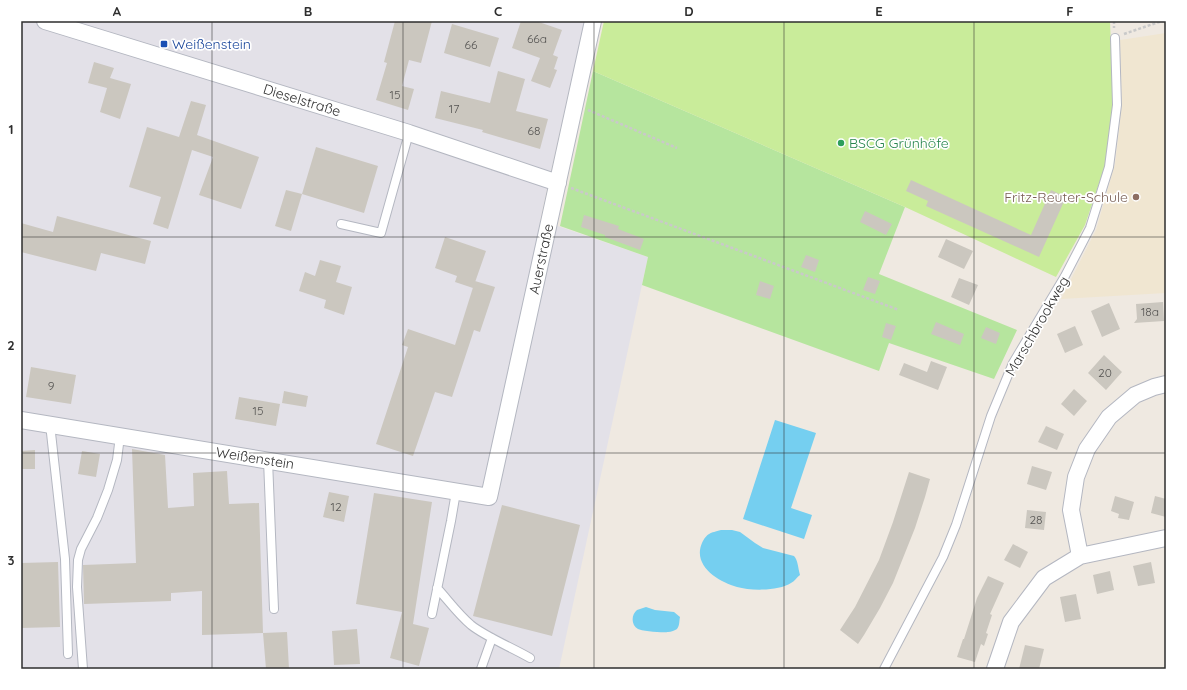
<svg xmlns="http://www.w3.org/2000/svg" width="1187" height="690" font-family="Quicksand,sans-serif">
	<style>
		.industrial { fill: #e3e1e8 }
		.education { fill: #f0e6d1 }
		.green { fill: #b6e59e }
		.pitch { fill: #c9ec9a }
		.water { fill: #75cff0 }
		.building { fill: #cbc7bf }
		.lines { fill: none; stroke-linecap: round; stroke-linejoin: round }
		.lane-casing { stroke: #b4b7c1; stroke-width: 10 }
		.street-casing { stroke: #b4b7c1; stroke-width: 18 }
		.path { stroke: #c9c9c9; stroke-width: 2.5; stroke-dasharray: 3 2; stroke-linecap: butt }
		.lane { stroke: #fff; stroke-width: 8 }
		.street { stroke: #fff; stroke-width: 16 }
		.grid { fill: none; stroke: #2e2e2e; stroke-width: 1; stroke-opacity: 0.55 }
		.transit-dot { fill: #1a4fb4; stroke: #fff; stroke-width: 1.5 }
		.leisure-dot { fill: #2e9e5b; stroke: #fff; stroke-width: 1.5 }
		.education-dot { fill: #8d6e63; stroke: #fff; stroke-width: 1.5 }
		.labels { text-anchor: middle; stroke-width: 3.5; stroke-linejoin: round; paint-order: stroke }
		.number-label { font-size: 12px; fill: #555452 }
		.transit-label { font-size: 14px; fill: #164399; stroke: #fff; text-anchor: start }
		.street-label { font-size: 14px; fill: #2e2e2e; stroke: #fff }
		.leisure-label { font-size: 14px; fill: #27864d; stroke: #fff; text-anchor: start }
		.education-label { font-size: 14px; fill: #785e54; stroke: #fff; text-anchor: end }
		.neatline { fill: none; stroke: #2e2e2e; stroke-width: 1.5 }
		.grid-label { font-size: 13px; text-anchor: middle; font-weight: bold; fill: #2e2e2e }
	</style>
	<rect width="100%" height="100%" fill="#efe9e1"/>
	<!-- industrial -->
	<path class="industrial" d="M 21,21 L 578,21 L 584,23 L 540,220 L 648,257 L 559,669 L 21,669 Z"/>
	<!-- education -->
	<path class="education" d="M 1166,33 L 1166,293 L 1061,299 L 1096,230 L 1115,164 L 1122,104 L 1120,40 Z"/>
	<!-- green -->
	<path class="green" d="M 593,71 L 905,207 L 879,274 L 1017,330 L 994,379 L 889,343 L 879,371 L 642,285 L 648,257 L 560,226 Z"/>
	<!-- pitch -->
	<path class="pitch" d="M 604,21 L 1110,21 L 1113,104 L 1105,166 L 1085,225 L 1056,277 L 905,207 L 593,71 Z"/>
	<!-- water -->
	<path class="water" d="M 775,420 L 816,433 L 791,508 L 812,515 L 804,539 L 743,519 Z
		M 721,530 L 732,530 L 740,532 L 755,543 L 763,548 L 794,556 C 798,560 798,568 800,575 C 797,577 795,581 791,583 C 779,591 751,591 737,587 C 719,582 692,566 702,543 C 707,533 710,533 721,530 Z
		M 646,607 L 655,610 L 674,612 L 680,617 C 679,621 680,625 677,629 C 675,630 671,632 668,632 C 664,633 641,631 638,629 C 631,625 631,615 637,610 C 640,609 643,608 646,607 Z"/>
	<!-- building -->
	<path class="building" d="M 395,21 L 432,21 L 421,63 L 409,60 L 402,86 L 414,89 L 408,110 L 376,100 L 387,63 L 384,62 Z
		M 521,21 L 536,21 L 562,30 L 553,55 L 558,57 L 554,69 L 557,70 L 550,88 L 531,81 L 540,58 L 512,48 Z
		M 452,24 L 499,38 L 490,67 L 444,53 Z
		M 94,62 L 114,68 L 110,78 L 131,84 L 120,119 L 100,112 L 107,88 L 88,83 Z
		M 498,71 L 525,79 L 516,111 L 548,119 L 540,149 L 482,132 L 483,130 L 435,118 L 441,91 L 490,103 Z
		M 191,101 L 206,105 L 197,135 L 259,157 L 241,209 L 199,195 L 213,157 L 192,150 L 168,229 L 153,224 L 161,197 L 129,187 L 147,127 L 179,137 Z
		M 316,147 L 378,166 L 364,213 L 302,194 Z
		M 911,180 L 1031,235 L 1051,190 L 1066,197 L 1039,257 L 926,206 L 928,201 L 906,191 Z
		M 286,190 L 302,194 L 291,231 L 275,226 Z
		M 865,211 L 892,224 L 886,235 L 860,222 Z
		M 584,215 L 619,226 L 618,229 L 644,239 L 640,250 L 605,237 L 605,235 L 581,227 Z
		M 57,216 L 151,241 L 145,264 L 101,253 L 96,271 L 21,252 L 21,223 L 53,232 Z
		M 445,237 L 486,251 L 473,288 L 455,282 L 457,276 L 435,268 Z
		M 946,239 L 973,251 L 964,269 L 938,257 Z
		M 806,255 L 819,260 L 815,272 L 801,267 Z
		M 320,260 L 341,266 L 336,282 L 352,287 L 344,315 L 324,308 L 326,300 L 299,291 L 305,272 L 315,276 Z
		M 868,277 L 880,281 L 875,294 L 863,290 Z
		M 959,278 L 978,285 L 969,305 L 951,297 Z
		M 475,281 L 495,287 L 480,332 L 474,330 L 452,397 L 435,392 L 413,456 L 376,444 L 408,347 L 402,345 L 408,329 L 455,345 Z
		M 760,281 L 774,286 L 770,299 L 756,295 Z
		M 1163,302 L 1164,321 L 1134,323 L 1137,319 L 1136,304 Z
		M 1109,303 L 1120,329 L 1102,337 L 1091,311 Z
		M 936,322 L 964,334 L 960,345 L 931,334 Z
		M 886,323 L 896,326 L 891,340 L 882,337 Z
		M 1075,326 L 1083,345 L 1065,353 L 1057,334 Z
		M 986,327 L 1000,333 L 996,344 L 981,338 Z
		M 1104,355 L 1122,372 L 1106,390 L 1088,373 Z
		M 931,361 L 947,367 L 938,390 L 899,375 L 904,363 L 927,372 Z
		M 31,367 L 76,375 L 71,404 L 26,397 Z
		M 1074,389 L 1087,401 L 1074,416 L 1061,404 Z
		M 284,391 L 308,396 L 306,407 L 282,403 Z
		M 239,397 L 280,404 L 276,426 L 235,419 Z
		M 1046,426 L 1064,434 L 1057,450 L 1038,442 Z
		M 132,449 L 165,455 L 168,508 L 194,506 L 193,473 L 227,471 L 229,504 L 259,503 L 263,633 L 202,635 L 202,591 L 171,593 L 171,601 L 84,604 L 83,565 L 136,563 Z
		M 35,450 L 35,469 L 21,469 L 21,451 Z
		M 82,451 L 100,454 L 96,477 L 78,474 Z
		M 1032,466 L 1052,472 L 1046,490 L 1027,484 Z
		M 909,472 L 930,479 L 925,497 L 915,528 L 893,583 L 880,608 L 864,635 L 858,644 L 840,630 L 855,607 L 879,560 L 893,522 Z
		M 329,492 L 349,496 L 344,522 L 323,517 Z
		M 374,493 L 432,502 L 413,624 L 429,628 L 419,666 L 390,658 L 402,612 L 356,604 Z
		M 1115,496 L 1134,502 L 1129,520 L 1118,518 L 1119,514 L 1111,511 Z
		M 1155,496 L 1166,499 L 1166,517 L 1151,513 Z
		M 502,505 L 580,525 L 552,636 L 473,616 Z
		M 1027,510 L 1046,512 L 1044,530 L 1025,528 Z
		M 1013,544 L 1028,552 L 1020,568 L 1004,560 Z
		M 58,562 L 60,627 L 21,628 L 21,563 Z
		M 1151,562 L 1155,583 L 1138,586 L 1133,566 Z
		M 1110,571 L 1114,590 L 1097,594 L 1093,575 Z
		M 988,576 L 1004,583 L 990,614 L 992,615 L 986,633 L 988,634 L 984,646 L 981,644 L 975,662 L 957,657 L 963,639 L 964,639 L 977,598 Z
		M 1076,594 L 1081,619 L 1065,622 L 1060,597 Z
		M 357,629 L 360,664 L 334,665 L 332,631 Z
		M 287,632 L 289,669 L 266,669 L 263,633 Z
		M 1025,645 L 1044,649 L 1039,669 L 1019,669 Z"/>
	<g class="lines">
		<!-- lane casing -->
		<g class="lane-casing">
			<path id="lane" d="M 341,224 L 381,233 L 409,133
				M 49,424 L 51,433 L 65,559 L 68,654
				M 268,460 L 274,609
				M 437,588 C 448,600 458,614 471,625 C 486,637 513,648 530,658
				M 432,614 L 451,521 L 456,492
				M 83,669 L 77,587 L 78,560 L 81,549 L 97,518 L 108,490 L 117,460 L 120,436
				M 481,669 L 492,638
				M 884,669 L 943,557 L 956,525 L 991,416 L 1013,363 L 1065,276 L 1090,228 L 1109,167 L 1117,105 L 1115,38"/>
		</g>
		<!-- street casing -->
		<g class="street-casing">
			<path id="street" d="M 45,21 L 409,133 L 558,183
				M 21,420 L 489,497 L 593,21
				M 1080,556 L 1071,510 L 1076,477 L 1087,449 L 1109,417 L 1135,395 L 1154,387 L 1166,384
				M 995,669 L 1011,622 L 1044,578 L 1080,556 L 1166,538"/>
		</g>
		<!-- path -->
		<path class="path" d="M 1114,21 L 1114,28
			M 1124,34 L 1162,21
			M 588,110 L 677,148
			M 571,188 L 899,310"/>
		<!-- lane -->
		<use href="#lane" class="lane"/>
		<!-- street -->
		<use href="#street" class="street"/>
	</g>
	<!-- grid -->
	<path class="grid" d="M 212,21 L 212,669M 403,21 L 403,669M 594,21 L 594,669M 784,21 L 784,669M 974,21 L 974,669M 21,237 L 1166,237M 21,453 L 1166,453"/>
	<!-- markers -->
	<rect class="transit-dot" x="160" y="40" width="8" height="8" rx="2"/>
	<circle class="leisure-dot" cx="841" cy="143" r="4"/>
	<circle class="education-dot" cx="1136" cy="197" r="4"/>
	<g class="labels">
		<!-- number labels -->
		<g class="number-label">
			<text x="537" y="43">66a</text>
			<text x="471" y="49">66</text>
			<text x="395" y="99">15</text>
			<text x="454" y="113">17</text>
			<text x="534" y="135">68</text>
			<text x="1150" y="316">18a</text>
			<text x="1105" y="377">20</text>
			<text x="51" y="390">9</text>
			<text x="258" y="415">15</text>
			<text x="336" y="511">12</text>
			<text x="1036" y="524">28</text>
		</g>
		<!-- transit labels -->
		<g class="transit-label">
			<text x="172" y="49">Weißenstein</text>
		</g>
		<!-- street labels -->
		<g class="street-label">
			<text transform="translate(302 100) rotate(17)" y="5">Dieselstraße</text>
			<text transform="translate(541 259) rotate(-78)" y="5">Auerstraße</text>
			<text transform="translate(1037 326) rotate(-60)" y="5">Marschbrookweg</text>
			<text transform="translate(255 458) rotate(9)" y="5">Weißenstein</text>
		</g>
		<!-- leisure labels -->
		<g class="leisure-label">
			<text x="849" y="148">BSCG Grünhöfe</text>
		</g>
		<!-- education labels -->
		<g class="education-label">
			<text x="1128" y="202">Fritz-Reuter-Schule</text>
		</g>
	</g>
	<!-- border -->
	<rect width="1187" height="690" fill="none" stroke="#ffffff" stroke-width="44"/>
	<rect x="22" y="22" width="1143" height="646" class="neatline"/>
	<g class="grid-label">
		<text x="117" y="16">A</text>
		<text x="308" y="16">B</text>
		<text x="498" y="16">C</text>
		<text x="689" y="16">D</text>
		<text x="879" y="16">E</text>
		<text x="1070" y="16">F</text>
		<text x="11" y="134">1</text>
		<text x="11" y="350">2</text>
		<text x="11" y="565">3</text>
	</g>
</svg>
